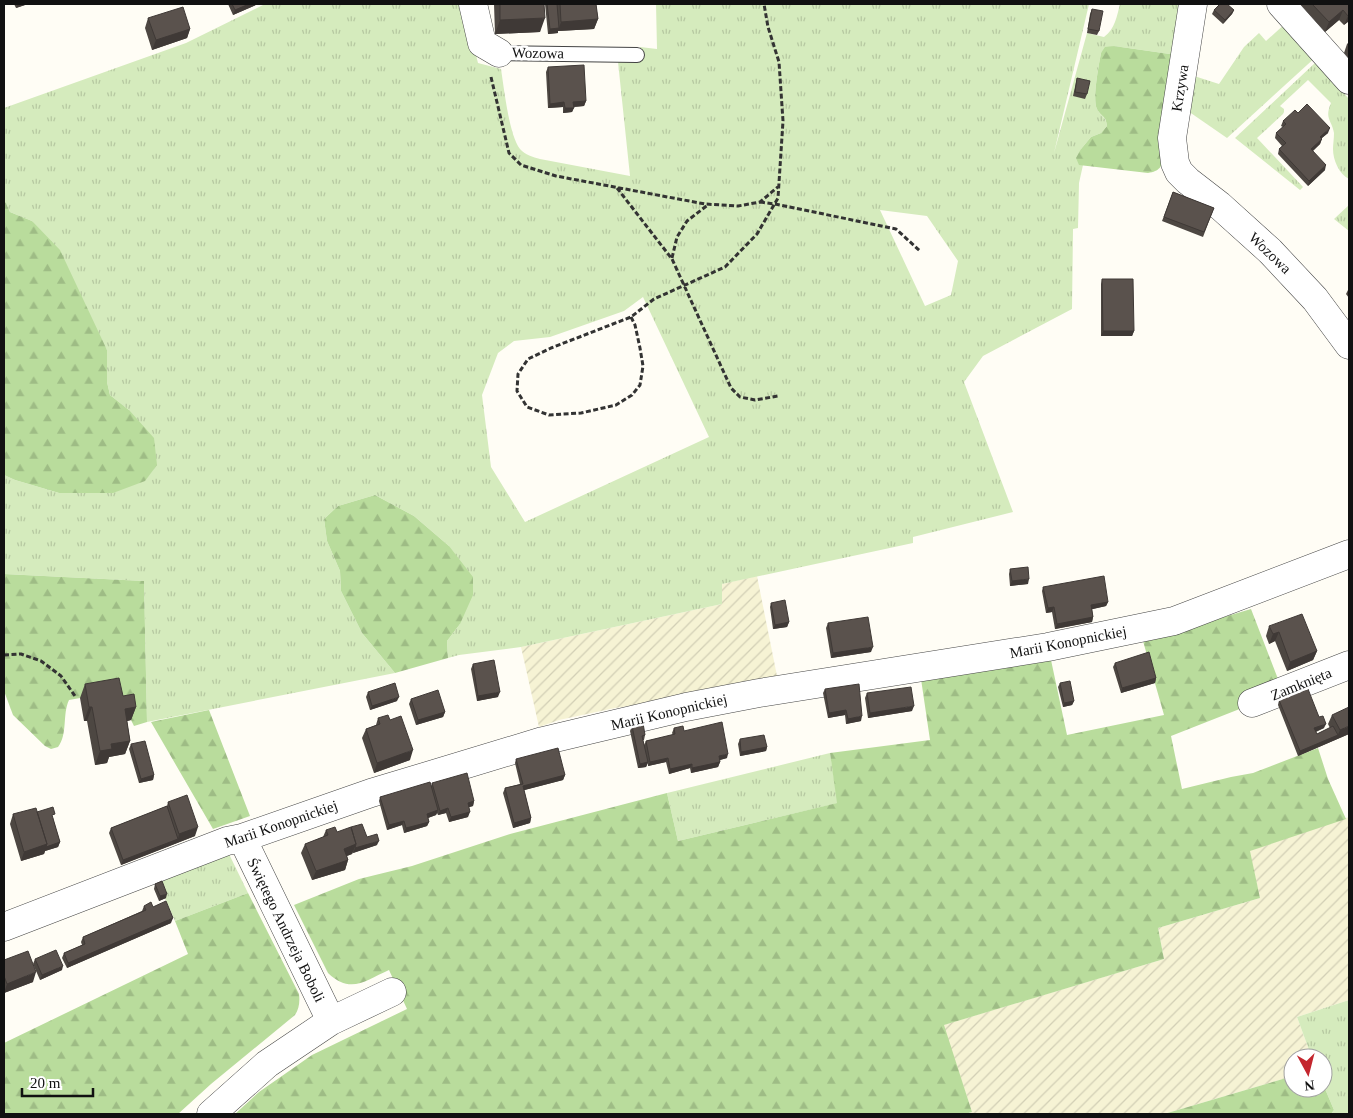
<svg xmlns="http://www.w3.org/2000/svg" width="1353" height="1118" font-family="Georgia,serif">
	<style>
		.farmland { fill: url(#farmland-furrows) }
		.grass { fill: url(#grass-tufts); fill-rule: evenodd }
		.forest { fill: url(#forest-firs) }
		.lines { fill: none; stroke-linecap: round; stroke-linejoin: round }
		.service-casing { stroke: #444; stroke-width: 16 }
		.minor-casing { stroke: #444; stroke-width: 29 }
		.path { stroke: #333; stroke-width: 3; stroke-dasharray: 5 2.5; stroke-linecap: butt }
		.service { stroke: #fff; stroke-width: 14 }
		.minor { stroke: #fff; stroke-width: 28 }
		.wall { fill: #4d4742 }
		.shaded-wall { fill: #3f3936 }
		.building { fill: #5a524d; stroke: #3f3936 }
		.labels { text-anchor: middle; stroke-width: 5; stroke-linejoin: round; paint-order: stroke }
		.street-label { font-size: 15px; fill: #111; stroke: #fff }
	</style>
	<defs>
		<pattern id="farmland-furrows" width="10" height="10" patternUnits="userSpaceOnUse" patternTransform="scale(1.25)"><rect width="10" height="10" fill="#f6f3d4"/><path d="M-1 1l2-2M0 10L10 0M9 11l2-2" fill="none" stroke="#d2cfb5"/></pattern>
		<pattern id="grass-tufts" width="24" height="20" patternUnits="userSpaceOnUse" patternTransform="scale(1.25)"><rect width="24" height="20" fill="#d5ebbd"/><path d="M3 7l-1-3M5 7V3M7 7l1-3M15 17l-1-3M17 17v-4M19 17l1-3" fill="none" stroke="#b6c8a1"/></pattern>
		<pattern id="forest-firs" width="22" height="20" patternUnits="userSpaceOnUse" patternTransform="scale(1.25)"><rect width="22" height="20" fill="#b9dc9c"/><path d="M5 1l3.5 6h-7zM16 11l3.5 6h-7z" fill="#9ebc85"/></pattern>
	</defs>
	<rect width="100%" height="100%" fill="#fffdf5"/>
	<!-- farmland -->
	<path class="farmland" d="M 757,576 L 777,676 L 650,703 L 615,708 L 559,720 L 539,727 L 521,647 L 722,604 L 722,584 Z
		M 1349,817 L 1349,1000 L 1297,1017 L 1312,1058 L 1293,1058 L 1293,1076 L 1164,1114 L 965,1114 L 972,1112 L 943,1025 L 1164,959 L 1158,928 L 1260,898 L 1249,851 Z"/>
	<!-- grass -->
	<path class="grass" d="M 265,4 L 463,4 L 478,63 L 501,69 C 504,88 509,135 520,149 C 525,155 533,157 540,159 L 630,176 L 618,62 L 640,62 L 640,47 L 657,49 L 656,4 L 1089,4 L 1054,153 L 1087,33 L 1104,37 C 1115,29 1117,16 1120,4 L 1183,4 L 1177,55 L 1114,46 L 1101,53 C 1099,64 1092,100 1097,109 C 1101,117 1106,116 1107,126 L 1101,133 L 1091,137 L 1081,149 L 1079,165 L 1083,165 L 1079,183 L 1078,228 L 1073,229 L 1072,309 L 983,356 L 964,382 L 1013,512 L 913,537 L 913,543 L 722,584 L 722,604 L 521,647 L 459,655 L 448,658 L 447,641 L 460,624 L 449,546 L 414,516 L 375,495 L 338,506 L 324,519 L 327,541 L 340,571 L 341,591 L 362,633 L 395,673 L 147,722 L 144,581 L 4,574 L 4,475 L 15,480 L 59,493 L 129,410 L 110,395 L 107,382 L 107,350 L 32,221 L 10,212 L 4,199 L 4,108 L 186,43 ZM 880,210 L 927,216 L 958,261 L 951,295 L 925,306 ZM 643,297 L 709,437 L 525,522 L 491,467 L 482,395 L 498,353 L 514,341 L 550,337 L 624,311 Z
		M 1287,22 L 1318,55 L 1227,138 L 1185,109 L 1191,75 L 1219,84 L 1244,47 L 1259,33 L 1266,41 Z
		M 1316,62 L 1349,99 L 1349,179 C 1339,174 1333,160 1333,149 C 1333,144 1334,139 1334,133 C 1332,120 1324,119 1331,103 L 1308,80 L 1280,106 L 1284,109 L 1284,112 L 1283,114 L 1257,138 L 1303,187 L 1300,190 L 1235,138 Z
		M 1349,205 L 1349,231 L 1334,219 Z
		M 830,753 L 838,803 L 678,841 L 667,793 Z
		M 229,854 L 248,893 L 175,921 L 157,880 Z
		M 1349,1000 L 1349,1114 L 1331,1114 L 1334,1110 L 1323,1084 L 1323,1058 L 1312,1058 L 1297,1017 Z"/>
	<!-- forest -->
	<path class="forest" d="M 1114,46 L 1177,55 L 1166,156 C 1161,167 1160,171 1148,173 L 1079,165 L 1076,158 L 1081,149 L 1091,137 L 1101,133 L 1107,126 C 1106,115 1101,117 1097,109 C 1092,100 1099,64 1101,53 L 1105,47 Z
		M 4,199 L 10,212 L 32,221 L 60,250 L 107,350 L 107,382 L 110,395 L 129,410 L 154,438 L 157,465 L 145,481 L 113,493 L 59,493 L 15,480 L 4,475 Z
		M 375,495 L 414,516 L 449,546 L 473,577 L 473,595 L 460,624 L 447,641 L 448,658 L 395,673 L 362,633 L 341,591 L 340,571 L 327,541 L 324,519 L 338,506 Z
		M 4,574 L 144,581 L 147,722 L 134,726 L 131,720 L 129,708 L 114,692 L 69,700 C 62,715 68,734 58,747 L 51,749 L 45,746 L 13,715 L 4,691 Z
		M 1251,609 L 1283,692 L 1171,736 L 1182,789 L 1231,777 L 1253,773 L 1318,748 L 1328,779 L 1346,819 L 1250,851 L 1260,898 L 1158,928 L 1164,959 L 944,1025 L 972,1112 L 965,1114 L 235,1114 L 259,1092 L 312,1055 L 407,1009 L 389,970 C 366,980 351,995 328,973 L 294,905 L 359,879 L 412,866 L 510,834 L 667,793 L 678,841 L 837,803 L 830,753 L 930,740 L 921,679 L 1051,660 L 1067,735 L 1164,715 L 1143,641 Z
		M 209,710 L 250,816 L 213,829 L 151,722 Z
		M 248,893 L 299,994 C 300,1002 299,1009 295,1015 L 211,1084 L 178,1114 L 4,1114 L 4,1043 L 188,954 L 175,921 Z
		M 1293,1076 L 1293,1088 L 1323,1088 L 1323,1084 L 1334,1110 L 1331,1114 L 1164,1114 Z"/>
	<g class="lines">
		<!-- service casing -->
		<g class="service-casing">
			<path id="service" d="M 499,53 L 637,55"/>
		</g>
		<!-- minor casing -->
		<g class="minor-casing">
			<path id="minor" d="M 473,4 L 482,43 L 499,53
				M 1193,4 L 1172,138 L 1175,163 L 1179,172 L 1188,181 L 1219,205 L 1270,251 L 1315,299 L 1349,345
				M 1281,4 L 1349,80
				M 1252,703 L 1349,665
				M 4,927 L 227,841 L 242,838 L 371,793 L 543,741 L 686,707 L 759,693 L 1048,647 L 1174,621 L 1349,554
				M 331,1021 L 392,992
				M 211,1114 L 267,1064 L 331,1021 L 242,838"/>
		</g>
		<!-- path -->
		<path class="path" d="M 491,77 L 509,153 L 521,165 L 556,176 L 705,204 L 738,206 L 760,202 L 779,186
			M 617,188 L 672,259 L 731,388 L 740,397 L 755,400 L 778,396
			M 760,202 L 775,204 L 896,229 L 920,251
			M 672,258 L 677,237 L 687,221 L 709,204
			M 631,317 L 635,325 L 640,348 L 643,366 L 640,385 L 632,395 L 616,405 L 581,413 L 549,415 L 527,407 L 517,391 L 518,374 L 528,359 L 551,348 L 631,317 L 654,299 L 725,267 L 757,234 L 778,198 L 783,121 L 779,62 L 768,27 L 764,4
			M 4,655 L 21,654 L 41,661 L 61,676 L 75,696"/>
		<!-- service -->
		<use href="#service" class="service"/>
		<!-- minor -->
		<use href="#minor" class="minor"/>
	</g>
	<!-- wall -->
	<path class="wall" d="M 14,4 L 28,4 L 16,8 Z
		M 228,4 L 258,4 L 233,15 Z
		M 494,4 L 544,4 L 540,32 L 495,34 Z
		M 545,4 L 596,4 L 598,19 L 594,29 L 558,31 L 558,33 L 548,34 Z
		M 1300,4 L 1349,4 L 1349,21 L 1344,25 L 1339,20 L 1325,32 Z
		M 1092,9 L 1099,31 L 1097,35 L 1087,33 L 1090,14 Z
		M 1214,10 L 1234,10 L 1232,14 L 1223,24 L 1212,14 Z
		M 148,18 L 190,29 L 187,38 L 152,50 L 145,28 Z
		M 1349,42 L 1349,59 L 1344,53 L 1347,44 Z
		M 548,67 L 586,101 L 584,106 L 574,107 L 572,112 L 563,113 L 563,107 L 548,108 L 546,72 Z
		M 1077,78 L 1087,94 L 1085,99 L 1073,96 Z
		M 1298,113 L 1328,133 L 1322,138 L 1320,144 L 1313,151 L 1325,170 L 1308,186 L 1278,154 L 1279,149 L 1282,146 L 1275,138 L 1276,133 L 1283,127 L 1281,126 L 1283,121 Z
		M 1173,192 L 1214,208 L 1203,237 L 1162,221 Z
		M 1102,279 L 1134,331 L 1132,336 L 1101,336 L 1101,284 Z
		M 1348,290 L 1349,291 L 1349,298 L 1346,294 Z
		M 1010,569 L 1028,584 L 1010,586 L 1009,574 Z
		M 1043,587 L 1108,602 L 1106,606 L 1092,609 L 1093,617 L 1092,622 L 1055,629 L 1052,612 L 1046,613 L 1042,591 Z
		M 771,603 L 789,622 L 787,627 L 773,629 L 770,607 Z
		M 828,623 L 871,652 L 831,658 L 826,628 Z
		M 1269,626 L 1317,651 L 1313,660 L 1287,671 L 1275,641 L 1269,644 L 1266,636 Z
		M 1115,663 L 1156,678 L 1155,683 L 1121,693 L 1113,667 Z
		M 473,664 L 498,697 L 477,701 L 471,669 Z
		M 1060,683 L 1074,701 L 1072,705 L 1063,707 L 1058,687 Z
		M 85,684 L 123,696 L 136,707 L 131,720 L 127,721 L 130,741 L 125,754 L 109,757 L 107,763 L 95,765 L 87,721 L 84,721 L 80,698 Z
		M 825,689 L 861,721 L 846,724 L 845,715 L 828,718 L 823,693 Z
		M 368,692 L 397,701 L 370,710 L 366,697 Z
		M 867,693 L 912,711 L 868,718 L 865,698 Z
		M 411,699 L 445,712 L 443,717 L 416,725 L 409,704 Z
		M 1279,700 L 1319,717 L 1324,728 L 1316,732 L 1317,734 L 1330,728 L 1328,724 L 1332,715 L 1349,734 L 1298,756 L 1278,705 Z
		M 378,718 L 390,720 L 410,760 L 374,773 L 362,738 L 366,729 L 376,725 Z
		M 632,726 L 645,735 L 644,740 L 643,740 L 644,745 L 646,741 L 673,735 L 672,733 L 674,728 L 684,731 L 727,758 L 719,760 L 720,762 L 718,767 L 691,773 L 690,768 L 669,774 L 666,762 L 648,766 L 648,763 L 646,767 L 638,768 L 630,731 Z
		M 740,739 L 767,747 L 766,751 L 740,756 L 738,744 Z
		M 131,744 L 154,775 L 153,780 L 139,783 L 129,749 Z
		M 516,759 L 565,775 L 563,780 L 524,790 L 531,818 L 530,823 L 513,828 L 503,793 L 505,788 L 520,784 L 515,763 Z
		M 432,783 L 474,801 L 473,806 L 469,807 L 468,817 L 449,822 L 446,813 L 438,815 L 437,813 L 436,815 L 428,818 L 429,822 L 427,826 L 404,833 L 402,825 L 387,830 L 379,801 L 380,797 L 431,786 Z
		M 168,802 L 195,836 L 121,865 L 109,833 L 111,828 L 167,806 Z
		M 37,812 L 54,819 L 53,819 L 60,842 L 58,847 L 45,851 L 44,854 L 21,861 L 10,824 L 13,814 Z
		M 326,830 L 337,832 L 377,845 L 353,853 L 353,852 L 352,854 L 347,856 L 348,860 L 345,870 L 312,880 L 301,853 L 305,844 L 323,837 Z
		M 155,884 L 166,898 L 159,901 L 154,889 Z
		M 144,906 L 153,907 L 171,923 L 67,968 L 62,958 L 64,953 L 82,945 L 81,942 L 83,937 L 142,911 Z
		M 35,959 L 62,970 L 40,980 L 33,964 Z
		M 4,960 L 33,982 L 4,993 Z"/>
	<!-- shaded-wall -->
	<path class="shaded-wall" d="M 18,4 L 28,4 L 16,8 Z
		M 249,4 L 258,4 L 233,15 L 235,10 Z
		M 1234,10 L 1232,14 L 1223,24 L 1225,20 Z
		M 1343,10 L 1339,20 L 1325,32 L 1329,22 Z
		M 1349,14 L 1349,21 L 1344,25 L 1348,16 Z
		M 545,18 L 540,32 L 495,34 L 500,20 Z
		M 598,19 L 594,29 L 558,31 L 558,33 L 548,34 L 550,29 L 559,28 L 561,22 Z
		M 190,29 L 187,38 L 152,50 L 156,40 Z
		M 586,101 L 584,106 L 571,107 L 573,102 Z
		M 564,102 L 563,107 L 548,108 L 550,104 Z
		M 565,108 L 574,108 L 572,112 L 563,113 Z
		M 1330,128 L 1328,133 L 1318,141 L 1320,137 Z
		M 1322,139 L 1320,144 L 1309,154 L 1311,149 Z
		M 1326,165 L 1325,170 L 1308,186 L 1309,181 Z
		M 1103,331 L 1134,331 L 1132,336 L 1101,336 Z
		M 1029,579 L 1028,584 L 1010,586 L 1012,581 Z
		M 1108,602 L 1106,606 L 1089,610 L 1091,605 Z
		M 1054,607 L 1052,612 L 1046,613 L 1048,608 Z
		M 1093,617 L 1092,622 L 1055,629 L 1057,624 Z
		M 789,622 L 787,627 L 773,629 L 775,625 Z
		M 1279,632 L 1275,641 L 1269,644 L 1273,634 Z
		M 873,647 L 871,652 L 831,658 L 833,653 Z
		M 1317,651 L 1313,660 L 1287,671 L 1290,662 Z
		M 1156,678 L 1155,683 L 1121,693 L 1122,688 Z
		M 500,692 L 498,697 L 477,701 L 478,696 Z
		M 399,697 L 397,701 L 370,710 L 372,706 Z
		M 1074,701 L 1072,705 L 1063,707 L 1064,703 Z
		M 914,706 L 912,711 L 868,718 L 870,713 Z
		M 89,707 L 92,707 L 87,721 L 84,721 Z
		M 136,707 L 131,720 L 120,723 L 125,709 Z
		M 846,710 L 845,715 L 828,718 L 829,713 Z
		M 445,712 L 443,717 L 416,725 L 418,720 Z
		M 862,716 L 861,721 L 846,724 L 848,719 Z
		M 1326,724 L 1324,728 L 1312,733 L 1314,728 Z
		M 1349,726 L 1349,734 L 1298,756 L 1300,751 L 1338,735 L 1340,730 Z
		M 130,741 L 125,754 L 109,757 L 107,763 L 95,765 L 100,751 L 111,744 Z
		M 767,747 L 766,751 L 740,756 L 741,752 Z
		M 413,750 L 410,760 L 374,773 L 377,763 Z
		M 728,754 L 727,758 L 717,761 L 719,756 Z
		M 668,758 L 666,762 L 648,766 L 650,762 Z
		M 648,762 L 646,767 L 638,768 L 640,764 Z
		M 720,762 L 718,767 L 691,773 L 692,768 Z
		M 692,764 L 690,768 L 669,774 L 670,769 Z
		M 154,775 L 153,780 L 139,783 L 141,779 Z
		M 565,775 L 563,780 L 521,791 L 523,786 Z
		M 474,801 L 473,806 L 466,808 L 468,803 Z
		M 448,808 L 446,813 L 438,815 L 440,811 Z
		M 438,810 L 436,815 L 425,819 L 427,814 Z
		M 470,812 L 468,817 L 449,822 L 451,817 Z
		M 531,818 L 530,823 L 513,828 L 514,823 Z
		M 404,821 L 402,825 L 387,830 L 389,825 Z
		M 429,822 L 427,826 L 404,833 L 406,828 Z
		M 198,827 L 195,836 L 121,865 L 123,860 L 178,839 L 179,834 Z
		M 379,841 L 377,845 L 353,853 L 355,848 Z
		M 60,842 L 58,847 L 45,851 L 44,854 L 21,861 L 24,852 L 47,844 Z
		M 356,844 L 352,854 L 341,858 L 344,849 Z
		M 348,860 L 345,870 L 312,880 L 316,871 Z
		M 167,894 L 166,898 L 159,901 L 160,896 Z
		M 173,918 L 171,923 L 67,968 L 68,963 Z
		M 63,966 L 62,970 L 40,980 L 42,975 Z
		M 36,972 L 33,982 L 4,993 L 7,984 Z"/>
	<!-- building -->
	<path class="building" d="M 232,4 L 249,4 L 235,10 Z
		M 500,4 L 544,4 L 545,18 L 500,20 Z
		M 547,4 L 557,4 L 559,28 L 550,29 Z
		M 560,4 L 596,4 L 598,19 L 561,22 Z
		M 1220,4 L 1227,4 L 1234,10 L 1225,20 L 1214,10 Z
		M 1312,4 L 1349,4 L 1349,14 L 1348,16 L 1343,10 L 1329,22 Z
		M 183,7 L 190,29 L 156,40 L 148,18 Z
		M 1092,9 L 1103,11 L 1099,31 L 1088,29 Z
		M 584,65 L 586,101 L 573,102 L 574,108 L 565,108 L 564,102 L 550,104 L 548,67 Z
		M 1077,78 L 1090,81 L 1087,94 L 1075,92 Z
		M 1307,104 L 1330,128 L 1320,137 L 1322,139 L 1311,149 L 1326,165 L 1309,181 L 1279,149 L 1286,143 L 1276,133 L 1286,124 L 1283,121 L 1295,110 L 1298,113 Z
		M 1173,192 L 1214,208 L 1204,232 L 1164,217 Z
		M 1102,279 L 1133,279 L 1134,331 L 1103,331 Z
		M 1028,567 L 1029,579 L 1012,581 L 1010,569 Z
		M 1104,576 L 1108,602 L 1091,605 L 1093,617 L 1057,624 L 1054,607 L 1048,608 L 1043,587 Z
		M 785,600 L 789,622 L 775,625 L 771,603 Z
		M 1302,614 L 1317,651 L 1290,662 L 1279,632 L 1273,634 L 1269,626 Z
		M 868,617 L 873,647 L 833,653 L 828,623 Z
		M 1149,652 L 1156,678 L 1122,688 L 1115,663 Z
		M 494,660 L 500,692 L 478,696 L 473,664 Z
		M 119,678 L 123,696 L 134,694 L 136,707 L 125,709 L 130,741 L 111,744 L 112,749 L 100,751 L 92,707 L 89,707 L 85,684 Z
		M 1070,681 L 1074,701 L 1064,703 L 1060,683 Z
		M 395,683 L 399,697 L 372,706 L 368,692 Z
		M 859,684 L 862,716 L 848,719 L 846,710 L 829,713 L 825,689 Z
		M 911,687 L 914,706 L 870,713 L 867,693 Z
		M 1308,689 L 1319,717 L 1323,716 L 1326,724 L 1314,728 L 1317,734 L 1333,726 L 1338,735 L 1300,751 L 1279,700 Z
		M 438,690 L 445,712 L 418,720 L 411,699 Z
		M 1349,707 L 1349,726 L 1340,730 L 1332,715 Z
		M 388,715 L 390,720 L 401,716 L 413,750 L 377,763 L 366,729 L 380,724 L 378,718 Z
		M 722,722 L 728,754 L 719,756 L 720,762 L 692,768 L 692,764 L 670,769 L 668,758 L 650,762 L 646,741 L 675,734 L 674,728 L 683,726 L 684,731 Z
		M 643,723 L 645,735 L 642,736 L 648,762 L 640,764 L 632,726 Z
		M 764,735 L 767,747 L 741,752 L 740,739 Z
		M 145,741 L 154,775 L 141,779 L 131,744 Z
		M 558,748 L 565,775 L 523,786 L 531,818 L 514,823 L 505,788 L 523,784 L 516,759 Z
		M 467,773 L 474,801 L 468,803 L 470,812 L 451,817 L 448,808 L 440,811 L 432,783 Z
		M 430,782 L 438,810 L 427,814 L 429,822 L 406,828 L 404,821 L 389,825 L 380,797 Z
		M 187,795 L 198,827 L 179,834 L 168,802 Z
		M 167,806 L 178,839 L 123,860 L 111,828 Z
		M 53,807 L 55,814 L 52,815 L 60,842 L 46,847 L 47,844 L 37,812 Z
		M 36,808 L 47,844 L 24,852 L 13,814 Z
		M 362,824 L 367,837 L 377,834 L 379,841 L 355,848 L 356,844 L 351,827 Z
		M 335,827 L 337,832 L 351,827 L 356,844 L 344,849 L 348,860 L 316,871 L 305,844 L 328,835 L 326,830 Z
		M 162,881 L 167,894 L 160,896 L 155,884 Z
		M 166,901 L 173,918 L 68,963 L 64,953 L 85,944 L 83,937 L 146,910 L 144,906 L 151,902 L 153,907 Z
		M 56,950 L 63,966 L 42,975 L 35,959 Z
		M 28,951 L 36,972 L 7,984 L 4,976 L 4,960 Z"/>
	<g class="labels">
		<!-- street labels -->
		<g class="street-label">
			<text transform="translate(538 53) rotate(1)" y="5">Wozowa</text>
			<text transform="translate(1180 88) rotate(-81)" y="5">Krzywa</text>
			<text transform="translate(1270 253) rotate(44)" y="5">Wozowa</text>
			<text transform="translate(1068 642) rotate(-11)" y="5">Marii Konopnickiej</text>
			<text transform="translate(1301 684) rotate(-22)" y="5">Zamknięta</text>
			<text transform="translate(669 712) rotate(-13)" y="5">Marii Konopnickiej</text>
			<text transform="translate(281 824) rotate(-19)" y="5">Marii Konopnickiej</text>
			<text transform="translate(286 930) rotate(64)" y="5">Świętego Andrzeja Boboli</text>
		</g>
	</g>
	<!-- border -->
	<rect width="1353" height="1118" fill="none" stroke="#111111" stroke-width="10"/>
	<!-- north arrow -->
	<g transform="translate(1308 1073) rotate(173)"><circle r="24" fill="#ffffff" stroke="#a0a0a0"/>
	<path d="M0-4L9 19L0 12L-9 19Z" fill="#c4262e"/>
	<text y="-8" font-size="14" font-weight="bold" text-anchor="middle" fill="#111111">N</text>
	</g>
	<!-- scale -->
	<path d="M22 1088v8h71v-8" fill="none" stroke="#111111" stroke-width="2.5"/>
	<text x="30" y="1088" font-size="15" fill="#111111" stroke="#ffffff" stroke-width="4" paint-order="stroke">20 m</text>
</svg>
